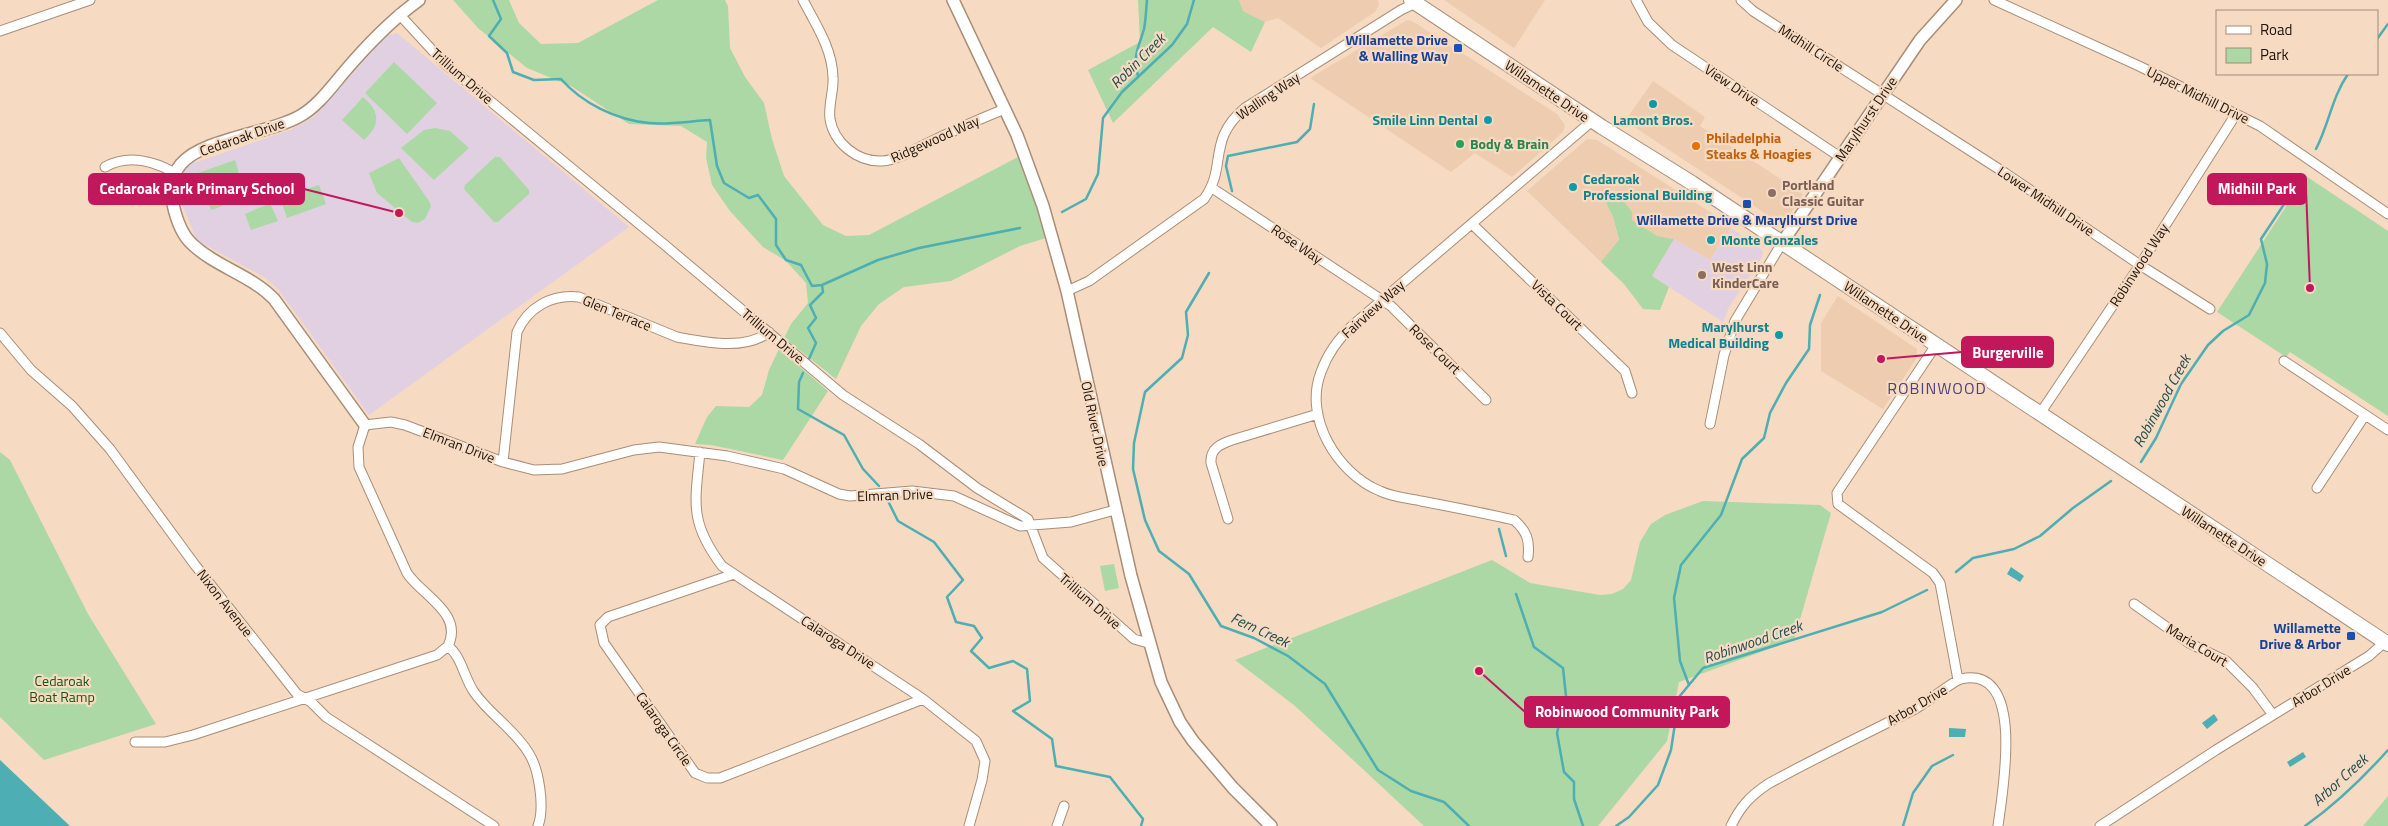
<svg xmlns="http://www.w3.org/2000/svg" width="2388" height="826" font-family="'Titillium Web',sans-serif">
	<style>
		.built { fill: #eeccaf }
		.education { fill: #e1d0e1 }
		.green { fill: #acd8a6 }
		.water { fill: #4daeb3 }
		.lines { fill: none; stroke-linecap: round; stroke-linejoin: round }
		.stream { stroke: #4daeb3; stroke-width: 2.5 }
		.minor-casing { stroke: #a88e78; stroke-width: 11 }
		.tertiary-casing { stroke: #a88e78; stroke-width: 14 }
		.primary-casing { stroke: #a88e78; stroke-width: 16 }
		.minor { stroke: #fff; stroke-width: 9 }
		.tertiary { stroke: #fff; stroke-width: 11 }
		.primary { stroke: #fff; stroke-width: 14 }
		.transit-dot { fill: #1a4fb4; stroke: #f6dac2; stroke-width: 2 }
		.culture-dot { fill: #0f9aa8; stroke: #f6dac2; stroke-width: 2 }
		.leisure-dot { fill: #2e9e5b; stroke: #f6dac2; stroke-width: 2 }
		.food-dot { fill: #e8710a; stroke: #f6dac2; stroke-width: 2 }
		.education-dot { fill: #8d6e63; stroke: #f6dac2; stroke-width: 2 }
		.labels { text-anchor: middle; stroke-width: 4.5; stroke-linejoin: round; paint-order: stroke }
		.transit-label { font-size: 14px; font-weight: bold; fill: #164399; stroke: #f6dac2; text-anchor: end }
		.street-label { font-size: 14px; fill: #1f150c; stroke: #f6dac2 }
		.culture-label { font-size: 14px; font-weight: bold; fill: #0d838f; stroke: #f6dac2; text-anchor: end }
		.food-label { font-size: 14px; font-weight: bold; fill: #c56008; stroke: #f6dac2; text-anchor: start }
		.leisure-label { font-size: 14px; font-weight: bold; fill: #27864d; stroke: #f6dac2; text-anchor: start }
		.education-label { font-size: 14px; font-weight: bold; fill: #785e54; stroke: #f6dac2; text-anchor: start }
		.park-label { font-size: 14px; fill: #17560e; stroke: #f6dac2 }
		.water-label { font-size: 15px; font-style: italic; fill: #224d50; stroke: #f6dac2 }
		.quarter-label { font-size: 16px; letter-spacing: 1px; fill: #4f417f; stroke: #f6dac2 }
		.leader { fill: none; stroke: #c2185b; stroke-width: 2 }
		.callout-dot { fill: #c2185b; stroke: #f6dac2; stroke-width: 2 }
		.callout { fill: #c2185b; stroke: #c2185b; stroke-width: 2 }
		.callout-label { font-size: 15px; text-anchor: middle; font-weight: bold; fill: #fff }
	</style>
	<rect width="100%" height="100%" fill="#f6dac2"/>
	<!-- built -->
	<path class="built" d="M 1239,0 L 1378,0 L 1379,5 L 1375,12 L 1321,48 L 1278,18 L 1265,22 L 1243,11 Z
		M 1444,0 L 1545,0 L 1514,48 Z
		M 1407,20 L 1412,21 L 1557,114 L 1565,125 L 1563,132 L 1512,177 L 1475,153 L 1451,172 L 1310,78 Z
		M 1653,81 L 1705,117 L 1700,126 L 1803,194 L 1789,216 L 1784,221 L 1777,221 L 1625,121 Z
		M 1587,139 L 1597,140 L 1732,226 L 1710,260 L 1674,239 L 1657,236 L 1635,223 L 1632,220 L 1632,212 L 1615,195 L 1604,198 L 1613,217 L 1619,243 L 1601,262 L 1527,191 Z
		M 1838,296 L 1917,349 L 1916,359 L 1883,409 L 1821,371 L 1821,323 Z"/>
	<!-- education -->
	<path class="education" d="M 397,33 L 629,227 L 369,415 L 278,289 L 264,277 L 200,242 L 195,236 L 180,199 L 179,182 L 183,173 L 191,164 L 290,130 L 314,117 L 386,36 Z
		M 1731,228 L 1760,248 L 1763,252 L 1762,257 L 1729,307 L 1723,322 L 1652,276 L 1674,239 L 1710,260 Z"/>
	<!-- green -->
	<path class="green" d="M 453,0 L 509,0 L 519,23 L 541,44 L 578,43 L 658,0 L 725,0 L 728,6 L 730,48 L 745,77 L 764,103 L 772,139 L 784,176 L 823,225 L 846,236 L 869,235 L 1018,157 L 1035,201 L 1046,238 L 1020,246 L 951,281 L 904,287 L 879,304 L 861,326 L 836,379 L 784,338 L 791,324 L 808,303 L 806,283 L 786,261 L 763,247 L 730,211 L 712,185 L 706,158 L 707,142 L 681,126 L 629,124 L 571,86 L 527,68 L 478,28 Z
		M 1138,0 L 1239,0 L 1243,11 L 1265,22 L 1251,52 L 1213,27 L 1113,123 L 1088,70 L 1140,42 Z
		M 394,62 L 437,103 L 407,134 L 365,93 Z
		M 363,97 C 380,111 381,125 364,140 L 342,120 Z
		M 435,128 L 450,131 L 469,148 L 434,180 L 401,148 L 424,130 Z
		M 495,157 L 500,157 L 529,190 L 529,194 L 498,222 L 494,222 L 464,189 L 465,185 Z
		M 399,158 L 429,201 L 431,206 L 425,219 L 418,223 L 412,222 L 377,193 L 369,173 Z
		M 235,160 C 244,184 237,203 211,210 L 198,173 Z
		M 2306,176 L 2388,231 L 2388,416 L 2290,352 L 2286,357 L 2217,312 Z
		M 319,185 L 326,204 L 287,218 L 280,198 Z
		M 1619,190 L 1625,194 L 1625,203 L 1632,212 L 1632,220 L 1657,236 L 1674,239 L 1652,276 L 1669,287 L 1660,310 L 1643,309 L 1624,284 L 1601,262 L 1619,240 L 1613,217 L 1604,198 L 1608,191 L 1615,195 Z
		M 270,203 L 278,221 L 251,230 L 245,214 Z
		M 779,349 L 828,391 L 783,460 L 711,445 L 695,444 L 707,417 L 716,406 L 749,407 L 762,395 L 769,370 Z
		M 0,452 L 10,460 L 88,614 L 156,724 L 44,760 L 0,717 Z
		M 1703,501 L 1820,505 L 1831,513 L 1794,640 L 1679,682 L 1667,741 L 1598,826 L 1424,826 L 1295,706 L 1235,660 L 1492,560 L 1530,583 L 1600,595 L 1612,594 L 1623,589 L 1631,580 L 1640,542 L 1651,524 L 1665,515 Z
		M 1114,564 L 1119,588 L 1105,591 L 1100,566 Z
		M 2388,796 L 2388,826 L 2363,826 Z"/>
	<!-- water -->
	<path class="water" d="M 2011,567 L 2024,576 L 2020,582 L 2007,574 Z
		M 2214,714 L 2218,720 L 2207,729 L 2202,723 Z
		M 1949,728 L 1966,729 L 1965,737 L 1949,737 Z
		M 2303,752 L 2306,757 L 2290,767 L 2287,762 Z
		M 0,760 L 70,826 L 0,826 Z"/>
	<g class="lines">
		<!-- stream -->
		<path class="stream" d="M 493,0 L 501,19 L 489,36 L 507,53 L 513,72 L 534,80 L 561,79 C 582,103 616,120 649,123 C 669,125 690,121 710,120 L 717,166 L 724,183 L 749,198 L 758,195 L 776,219 L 776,245 L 786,260 L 801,265 L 812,286 L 822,285 L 823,292 L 810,305 L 816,318 L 808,328 L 816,343 L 809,359
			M 2377,39 L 2388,24
			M 1138,76 C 1132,56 1139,47 1144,29 C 1146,20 1146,9 1147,0
			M 2316,149 C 2329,124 2332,97 2348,74
			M 1232,191 L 1226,166 L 1228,156 L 1297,142 L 1310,129 L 1314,104
			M 1062,212 L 1086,199 L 1098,174 L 1103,118 L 1122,92 L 1172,45 L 1187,24 L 1194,0
			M 1209,273 L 1186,312 L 1188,335 L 1182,358 L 1145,392 L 1134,443 L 1133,469 L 1145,520 L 1159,551 L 1189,574 L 1221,626 L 1254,638 L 1288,656 L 1325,684 L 1378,770 L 1411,791 L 1444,802 L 1469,826
			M 822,285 L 878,260 L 919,248 L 1020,228
			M 803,373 L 799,382 L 798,409 L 844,435 L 863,469 L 879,486
			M 2141,462 L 2156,438 L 2181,384 L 2208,345 L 2223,331 L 2249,315 L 2265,283 L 2267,264 L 2261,239 L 2300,180
			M 888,501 L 898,521 L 934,542 L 963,580 L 947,597 L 956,622 L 974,626 L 982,638 L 971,651 L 989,668 L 1013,661 L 1027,669 L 1030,701 L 1013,711 L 1052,739 L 1056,766 L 1110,777 L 1143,819 L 1141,826
			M 1499,529 L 1506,556
			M 1956,572 L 1973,558 L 2014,549 L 2040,536 L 2073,508 L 2111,481
			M 1516,594 L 1534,647 L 1563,668 L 1566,696 L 1557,733 L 1564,772 L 1574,782 L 1574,799 L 1583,826
			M 1689,685 L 1680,661 L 1674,598 L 1681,565 L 1721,515 L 1742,459 L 1764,438 L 1770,413 L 1786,383 L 1809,349 L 1810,325 L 1820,295
			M 1616,826 L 1629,817 L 1658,785 L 1671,750 L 1679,697 L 1703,668 L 1882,612 L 1927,590
			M 1903,826 L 1913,793 L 1932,766 L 1953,755
			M 2305,826 C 2336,804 2363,778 2388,750"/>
		<!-- minor casing -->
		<g class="minor-casing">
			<path id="minor" d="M 803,0 C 816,25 832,48 833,77 C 834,91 828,105 830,119 C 834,143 857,162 882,161 C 898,160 913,150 928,143 C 953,131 979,119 1005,109
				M 1636,0 L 1648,22 L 1672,45 L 1840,157
				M 1741,0 L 1753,11 L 2005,173 L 2140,265 L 2210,309
				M 1994,0 L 2139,66 L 2260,126 L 2388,214
				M 399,14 L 444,63 L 666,246 L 843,395 L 919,444 L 977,488 L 1028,519 L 1043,558 L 1134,639 L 1148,643
				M 0,31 L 90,0
				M 105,167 C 128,154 154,161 175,173
				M 1212,188 L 1391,306 L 1486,400
				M 1472,224 L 1625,371 L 1632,393
				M 1067,291 L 1089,281 L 1204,199 C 1228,166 1206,141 1245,108 L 1401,10 L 1418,2
				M 0,333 L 31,370 L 72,406 L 110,449 L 195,565 L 297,694 L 311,702 L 326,717 L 494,826
				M 1936,345 L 1837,493 L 1838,504 L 1933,573 L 1940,583 L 1958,680
				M 2284,361 L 2388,430
				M 2039,415 L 2140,265 L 2236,114
				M 1710,424 L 1724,355 L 1735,321 L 1782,243
				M 700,452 C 695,503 689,522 722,566 L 923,699 L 976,741 L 985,761 L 982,780 L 969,826
				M 503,462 L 517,332 C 528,307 552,294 579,297 L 677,337 C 705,342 745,351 769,332
				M 2317,488 L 2365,415
				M 1228,519 L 1211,463 C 1210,448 1221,444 1232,440 L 1318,414
				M 1528,557 C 1530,541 1527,531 1514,520 C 1483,513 1452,507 1421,501 C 1408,498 1392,497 1380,491 C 1338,474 1303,418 1321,372 C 1327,355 1339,338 1353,325 L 1592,121
				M 734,574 L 608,617 L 600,625 L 604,643 L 695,773 L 707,778 L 720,778 L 923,699
				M 2134,604 L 2189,643 L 2226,661 L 2253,688 L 2273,715
				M 448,646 C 462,657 464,678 474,692 C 489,714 514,729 528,752 C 539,768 545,807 538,826
				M 135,742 L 165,742 L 193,735 L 437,655 L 448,646 C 464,613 421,595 407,573 L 359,467 L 358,447 L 365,425 L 391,422 L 405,425 L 503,462 L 534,470 L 562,469 L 634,450 L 659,447 L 727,456 L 784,469 L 839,494 L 850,496 L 912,491 L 954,496 L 1020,526 L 1071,522 L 1115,510
				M 1057,826 L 1064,806
				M 1731,826 C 1740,807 1750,796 1768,784 C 1815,758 1865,734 1913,710 C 1925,704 1953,681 1961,679 C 2027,664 2002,794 1998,826
				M 2100,826 L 2216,750 L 2369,656 L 2387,640"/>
		</g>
		<!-- tertiary casing -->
		<g class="tertiary-casing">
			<path id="tertiary" d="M 953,0 L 1017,135 L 1043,206 L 1067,291 L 1131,576 L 1161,682 L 1180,722 L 1193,741 L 1233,788 L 1271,826
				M 1782,243 L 1920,40 L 1956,0
				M 365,425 L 274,299 C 251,275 216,267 192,244 C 181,234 176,218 173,204 C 171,190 171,175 181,164 C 203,138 269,134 300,116 C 318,106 332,86 345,71 C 368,44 391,20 419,0"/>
		</g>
		<!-- primary casing -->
		<g class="primary-casing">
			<path id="primary" d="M 1411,0 L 1602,127 L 1692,183 L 2388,644"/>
		</g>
		<!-- minor -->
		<use href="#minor" class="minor"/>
		<!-- tertiary -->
		<use href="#tertiary" class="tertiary"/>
		<!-- primary -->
		<use href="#primary" class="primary"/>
	</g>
	<!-- markers -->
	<g class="transit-dot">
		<rect x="1453" y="43" width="10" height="10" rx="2.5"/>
		<rect x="1742" y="199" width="10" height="10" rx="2.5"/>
		<rect x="2346" y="631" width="10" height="10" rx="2.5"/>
	</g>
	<g class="culture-dot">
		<circle cx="1653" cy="104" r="5"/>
		<circle cx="1488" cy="120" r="5"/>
		<circle cx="1573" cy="187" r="5"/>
		<circle cx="1711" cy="240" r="5"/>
		<circle cx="1779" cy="335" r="5"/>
	</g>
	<circle class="leisure-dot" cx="1460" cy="144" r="5"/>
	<circle class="food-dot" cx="1696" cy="146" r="5"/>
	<g class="education-dot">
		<circle cx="1772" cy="193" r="5"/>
		<circle cx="1702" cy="275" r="5"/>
	</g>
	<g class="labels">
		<!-- transit labels -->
		<g class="transit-label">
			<text x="1448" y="45">Willamette Drive<tspan x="1448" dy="16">&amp; Walling Way</tspan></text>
			<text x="1747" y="225" text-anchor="middle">Willamette Drive &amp; Marylhurst Drive</text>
			<text x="2341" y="633">Willamette<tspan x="2341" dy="16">Drive &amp; Arbor</tspan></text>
		</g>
		<!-- street labels -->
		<g class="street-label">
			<text transform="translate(1811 48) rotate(33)" y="5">Midhill Circle</text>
			<text transform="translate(462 76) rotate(41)" y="5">Trillium Drive</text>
			<text transform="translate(1732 85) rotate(34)" y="5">View Drive</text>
			<text transform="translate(1547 91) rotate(34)" y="5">Willamette Drive</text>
			<text transform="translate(2198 95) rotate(26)" y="5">Upper Midhill Drive</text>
			<text transform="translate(1268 96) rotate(-34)" y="5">Walling Way</text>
			<text transform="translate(1866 119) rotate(-56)" y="5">Marylhurst Drive</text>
			<text transform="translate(242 137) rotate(-19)" y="5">Cedaroak Drive</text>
			<text transform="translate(935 139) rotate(-24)" y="5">Ridgewood Way</text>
			<text transform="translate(2046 201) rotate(34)" y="5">Lower Midhill Drive</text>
			<text transform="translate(1297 244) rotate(34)" y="5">Rose Way</text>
			<text transform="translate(2139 265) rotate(-57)" y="5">Robinwood Way</text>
			<text transform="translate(1557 305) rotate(44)" y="5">Vista Court</text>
			<text transform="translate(1373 309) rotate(-42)" y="5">Fairview Way</text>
			<text transform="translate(1886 312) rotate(34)" y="5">Willamette Drive</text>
			<text transform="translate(617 313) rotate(22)" y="5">Glen Terrace</text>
			<text transform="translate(773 336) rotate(40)" y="5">Trillium Drive</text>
			<text transform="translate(1435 349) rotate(44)" y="5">Rose Court</text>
			<text transform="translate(1095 424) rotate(78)" y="5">Old River Drive</text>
			<text transform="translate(459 445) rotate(21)" y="5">Elmran Drive</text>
			<text transform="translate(895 495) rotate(-2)" y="5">Elmran Drive</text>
			<text transform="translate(2224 536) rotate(33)" y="5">Willamette Drive</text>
			<text transform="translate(1090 601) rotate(41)" y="5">Trillium Drive</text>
			<text transform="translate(225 603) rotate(52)" y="5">Nixon Avenue</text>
			<text transform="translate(838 642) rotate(33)" y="5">Calaroga Drive</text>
			<text transform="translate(2197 645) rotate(31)" y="5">Maria Court</text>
			<text transform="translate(2321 686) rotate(-32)" y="5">Arbor Drive</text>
			<text transform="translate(1917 705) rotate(-30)" y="5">Arbor Drive</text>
			<text transform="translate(664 729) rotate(55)" y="5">Calaroga Circle</text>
		</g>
		<!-- culture labels -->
		<g class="culture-label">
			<text x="1478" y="125">Smile Linn Dental</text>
			<text x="1653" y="125" text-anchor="middle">Lamont Bros.</text>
			<text x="1583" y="184" text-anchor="start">Cedaroak<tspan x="1583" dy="16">Professional Building</tspan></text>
			<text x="1721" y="245" text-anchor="start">Monte Gonzales</text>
			<text x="1769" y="332">Marylhurst<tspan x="1769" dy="16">Medical Building</tspan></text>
		</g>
		<!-- food labels -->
		<g class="food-label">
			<text x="1706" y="143">Philadelphia<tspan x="1706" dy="16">Steaks &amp; Hoagies</tspan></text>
		</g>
		<!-- leisure labels -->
		<g class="leisure-label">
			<text x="1470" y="149">Body &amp; Brain</text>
		</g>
		<!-- education labels -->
		<g class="education-label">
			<text x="1782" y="190">Portland<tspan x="1782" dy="16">Classic Guitar</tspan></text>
			<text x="1712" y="272">West Linn<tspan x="1712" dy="16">KinderCare</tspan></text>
		</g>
		<!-- park labels -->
		<g class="park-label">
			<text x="62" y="686">Cedaroak<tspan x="62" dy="16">Boat Ramp</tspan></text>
		</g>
		<!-- water labels -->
		<g class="water-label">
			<text transform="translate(1138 61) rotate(-45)" y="5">Robin Creek</text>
			<text transform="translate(2162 401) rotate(-61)" y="5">Robinwood Creek</text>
			<text transform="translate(1260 630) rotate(25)" y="5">Fern Creek</text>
			<text transform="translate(1753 642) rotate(-19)" y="5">Robinwood Creek</text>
			<text transform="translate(2340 780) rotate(-42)" y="5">Arbor Creek</text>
		</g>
		<!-- quarter labels -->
		<g class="quarter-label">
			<text x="1937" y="394">ROBINWOOD</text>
		</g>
	</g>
	<!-- callouts -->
	<path class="leader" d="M399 213L304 189M2310 288L2306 189M1881 359L1962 352M1479 671L1525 712"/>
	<g class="callout-dot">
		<circle cx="399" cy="213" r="5"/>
		<circle cx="2310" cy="288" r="5"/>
		<circle cx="1881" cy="359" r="5"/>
		<circle cx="1479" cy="671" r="5"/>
	</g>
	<g class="callout">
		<rect x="89" y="174" width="215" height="30" rx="5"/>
		<rect x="2208" y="174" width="98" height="30" rx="5"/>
		<rect x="1962" y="337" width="91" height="30" rx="5"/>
		<rect x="1525" y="697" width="204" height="30" rx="5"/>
	</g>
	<g class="callout-label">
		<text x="197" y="194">Cedaroak Park Primary School</text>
		<text x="2257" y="194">Midhill Park</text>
		<text x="2008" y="358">Burgerville</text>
		<text x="1627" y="717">Robinwood Community Park</text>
	</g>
	<!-- legend -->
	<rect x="2216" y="10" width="162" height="65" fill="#f6dac2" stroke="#a08b79"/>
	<rect x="2226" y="26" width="25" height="8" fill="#ffffff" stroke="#a08b79"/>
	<text x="2260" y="35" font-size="15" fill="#1f150c">Road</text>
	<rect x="2226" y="48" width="25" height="15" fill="#acd8a6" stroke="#a08b79"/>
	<text x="2260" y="60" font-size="15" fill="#1f150c">Park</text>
</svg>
